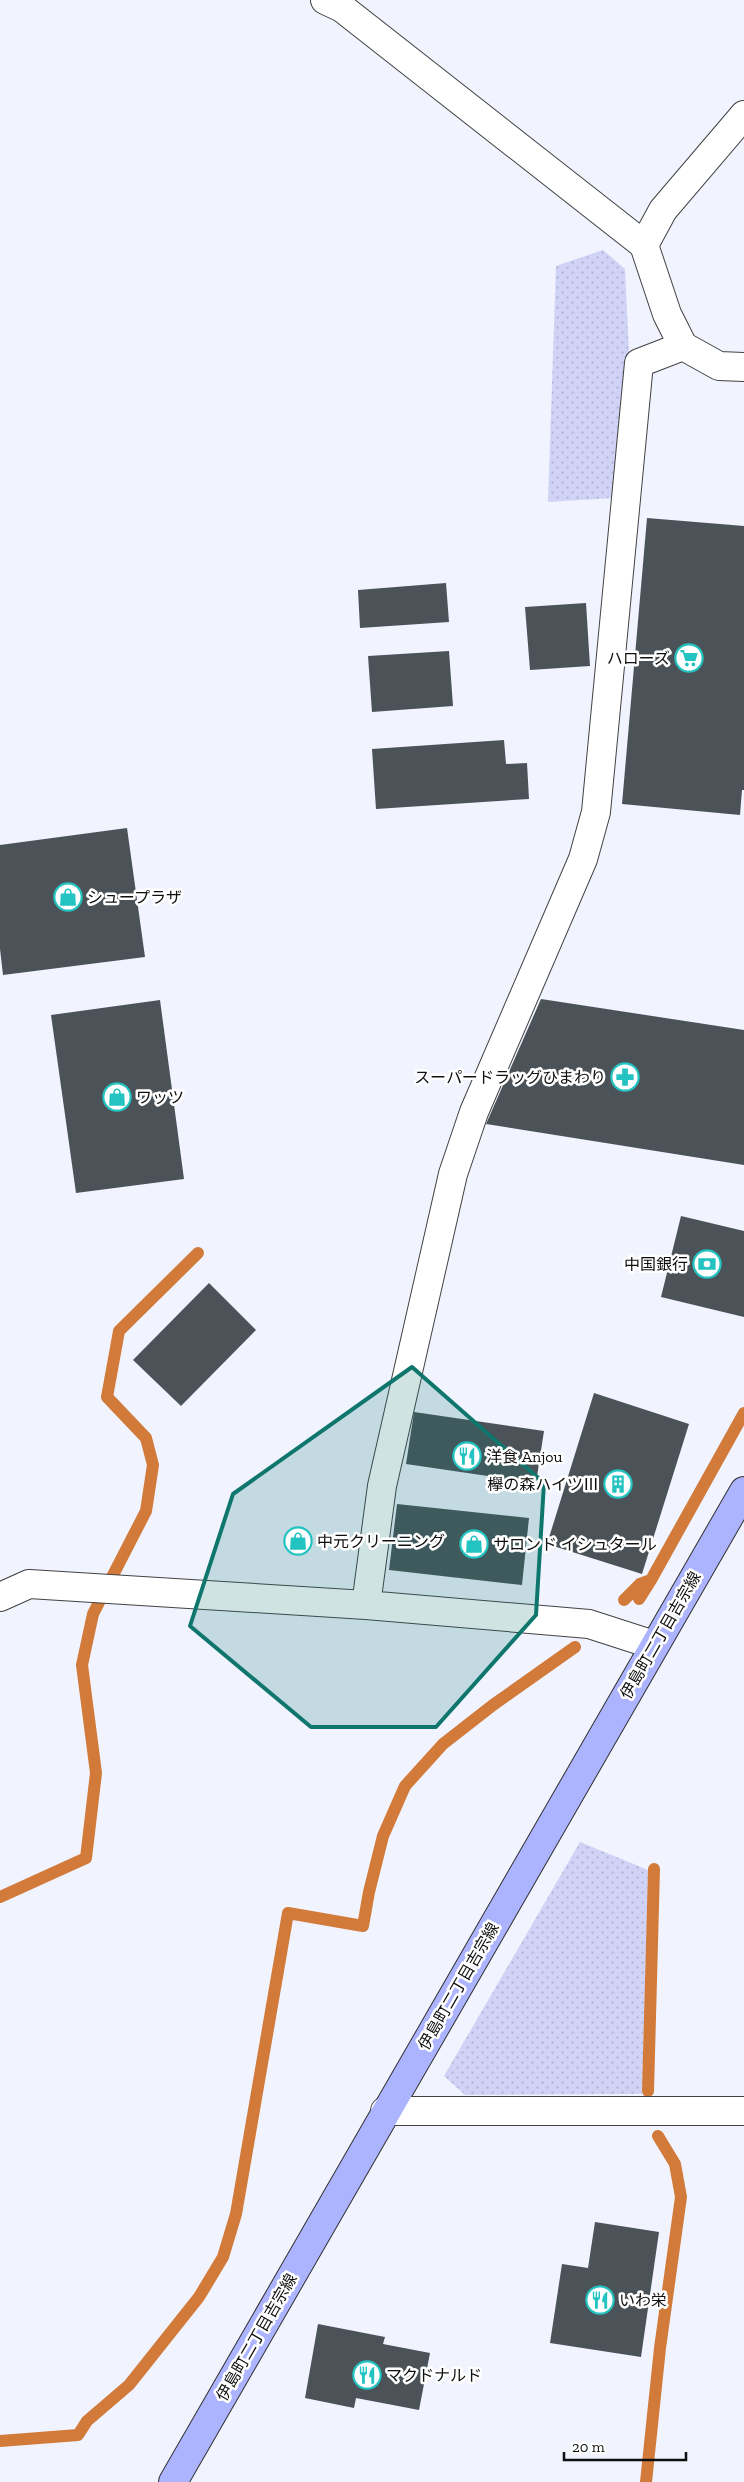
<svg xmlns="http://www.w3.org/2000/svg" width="744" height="2482" font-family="'Zilla Slab','Noto Sans JP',serif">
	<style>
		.farmland { fill: url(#farmland-dots) }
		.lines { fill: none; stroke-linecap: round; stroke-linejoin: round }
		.stream { stroke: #d17a39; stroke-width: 12 }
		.building { fill: #4b5358 }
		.street-casing { stroke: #424242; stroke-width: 30 }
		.secondary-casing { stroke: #313131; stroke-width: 30 }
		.street { stroke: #fff; stroke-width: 28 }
		.secondary { stroke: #acb3ff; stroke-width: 28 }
		.marked { fill: #0f766e; fill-opacity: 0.2; stroke: #0f766e; stroke-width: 4; stroke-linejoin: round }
		.labels { text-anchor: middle; stroke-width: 5; stroke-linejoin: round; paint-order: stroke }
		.poi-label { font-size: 16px; fill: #0f0f0f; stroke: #fff; text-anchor: start }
		.street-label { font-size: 16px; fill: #0f0f0f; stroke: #fff }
	</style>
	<defs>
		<pattern id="farmland-dots" width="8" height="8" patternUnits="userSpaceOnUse" patternTransform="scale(1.25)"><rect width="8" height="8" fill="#d0d2f6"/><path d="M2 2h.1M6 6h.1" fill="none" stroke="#b1b3d2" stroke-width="1.8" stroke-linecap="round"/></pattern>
	</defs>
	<rect width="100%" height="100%" fill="#f1f3ff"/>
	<!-- farmland -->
	<path class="farmland" d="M 603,250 L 625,269 L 629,355 L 613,498 L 548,502 L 556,266 Z
		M 580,1842 L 648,1870 L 642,2094 L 465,2095 L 444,2076 Z"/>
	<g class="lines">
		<!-- stream -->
		<path class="stream" d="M 639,1599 L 651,1580
			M 624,1600 L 640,1584 L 651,1580 L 744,1413
			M 0,1897 L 86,1858 L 96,1773 L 82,1665 L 93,1614 L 146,1511 L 153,1465 L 146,1438 L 107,1397 L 119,1331 L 198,1253
			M 648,2091 L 654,1869
			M 0,2441 L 78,2435 L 87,2421 L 129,2385 L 199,2297 L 223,2257 L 236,2214 L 288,1913 L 363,1926 L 369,1892 L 383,1836 L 405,1786 L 443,1744 L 493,1705 L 575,1647
			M 646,2482 L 660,2348 L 681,2197 L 675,2164 L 658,2136"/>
	</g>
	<!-- building -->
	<path class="building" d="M 647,518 L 744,526 L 744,790 L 742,790 L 740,815 L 622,804 Z
		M 446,583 L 449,622 L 360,628 L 358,590 Z
		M 586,603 L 590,666 L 530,670 L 525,607 Z
		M 449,651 L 453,706 L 372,712 L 368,656 Z
		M 504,740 L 506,764 L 527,763 L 529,799 L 376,809 L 372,749 Z
		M 127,828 L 145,957 L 3,975 L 0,949 L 0,845 Z
		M 541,999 L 744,1030 L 744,1165 L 486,1124 Z
		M 160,1000 L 184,1179 L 76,1193 L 51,1015 Z
		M 681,1216 L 744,1231 L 744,1317 L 661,1297 Z
		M 209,1283 L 256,1330 L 181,1406 L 133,1360 Z
		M 594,1393 L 689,1424 L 642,1574 L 547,1544 Z
		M 414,1412 L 544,1431 L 536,1483 L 406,1464 Z
		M 397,1504 L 529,1518 L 522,1585 L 389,1570 Z
		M 595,2222 L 659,2232 L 641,2357 L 550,2343 L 562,2264 L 588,2268 Z
		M 318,2324 L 385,2337 L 383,2344 L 430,2353 L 419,2410 L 356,2398 L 354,2408 L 305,2398 Z"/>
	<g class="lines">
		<!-- street casing -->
		<g class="street-casing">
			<path id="street" d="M 325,0 L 342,8 L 644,245 L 667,314 L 683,346 L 719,366 L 744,367
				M 644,245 L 663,210 L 744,115
				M 0,1597 L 29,1584 L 366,1605 L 589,1624 L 654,1645
				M 366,1605 L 382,1486 L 453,1174 L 474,1112 L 583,859 L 596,812 L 639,363 L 683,346
				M 385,2111 L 744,2111"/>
		</g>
		<!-- secondary casing -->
		<g class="secondary-casing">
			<path id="secondary" d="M 173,2482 L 744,1491"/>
		</g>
		<!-- street -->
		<use href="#street" class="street"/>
		<!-- secondary -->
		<use href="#secondary" class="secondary"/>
	</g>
	<!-- marked area -->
	<path class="marked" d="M 412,1367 L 544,1483 L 536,1615 L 436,1727 L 311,1727 L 190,1626 L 233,1494 Z"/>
	<!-- icons -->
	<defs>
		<g id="supermarket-ring" transform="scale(1.4375)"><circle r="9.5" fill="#fff" stroke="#23c3c1" stroke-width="1.5"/><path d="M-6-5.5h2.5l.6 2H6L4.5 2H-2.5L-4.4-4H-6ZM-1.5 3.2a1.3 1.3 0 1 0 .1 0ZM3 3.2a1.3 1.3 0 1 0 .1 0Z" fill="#23c3c1"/></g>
		<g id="shop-ring" transform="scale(1.4375)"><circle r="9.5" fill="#fff" stroke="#23c3c1" stroke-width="1.5"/><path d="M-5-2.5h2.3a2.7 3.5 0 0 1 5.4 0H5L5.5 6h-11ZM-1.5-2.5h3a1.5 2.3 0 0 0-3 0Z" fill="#23c3c1"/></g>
		<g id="pharmacy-ring" transform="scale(1.4375)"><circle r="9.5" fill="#fff" stroke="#23c3c1" stroke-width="1.5"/><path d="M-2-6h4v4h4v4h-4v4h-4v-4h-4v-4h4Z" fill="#23c3c1"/></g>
		<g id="bank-ring" transform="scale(1.4375)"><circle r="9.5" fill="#fff" stroke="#23c3c1" stroke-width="1.5"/><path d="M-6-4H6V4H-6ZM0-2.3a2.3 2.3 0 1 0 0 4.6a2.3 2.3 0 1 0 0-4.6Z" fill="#23c3c1"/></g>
		<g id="restaurant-ring" transform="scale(1.4375)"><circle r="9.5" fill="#fff" stroke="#23c3c1" stroke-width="1.5"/><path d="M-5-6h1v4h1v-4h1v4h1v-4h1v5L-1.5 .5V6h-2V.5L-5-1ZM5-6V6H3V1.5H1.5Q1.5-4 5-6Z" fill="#23c3c1"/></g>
		<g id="building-ring" transform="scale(1.4375)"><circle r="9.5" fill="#fff" stroke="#23c3c1" stroke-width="1.5"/><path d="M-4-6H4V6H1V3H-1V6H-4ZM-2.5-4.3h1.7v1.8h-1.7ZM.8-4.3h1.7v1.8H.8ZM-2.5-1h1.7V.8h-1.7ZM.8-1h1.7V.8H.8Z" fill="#23c3c1"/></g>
	</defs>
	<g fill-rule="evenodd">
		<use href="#supermarket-ring" x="689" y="658"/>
		<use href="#shop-ring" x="68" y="897"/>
		<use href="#pharmacy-ring" x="625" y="1077"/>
		<use href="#shop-ring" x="117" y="1097"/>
		<use href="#bank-ring" x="707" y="1264"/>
		<use href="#restaurant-ring" x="467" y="1456"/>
		<use href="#building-ring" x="618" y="1484"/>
		<use href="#shop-ring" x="298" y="1541"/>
		<use href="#shop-ring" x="474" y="1544"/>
		<use href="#restaurant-ring" x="600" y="2300"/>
		<use href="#restaurant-ring" x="367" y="2375"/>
	</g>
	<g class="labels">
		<!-- poi labels -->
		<g class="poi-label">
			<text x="670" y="664" text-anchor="end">ハローズ</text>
			<text x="87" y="903">シュープラザ</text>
			<text x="606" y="1083" text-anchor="end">スーパードラッグひまわり</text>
			<text x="136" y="1103">ワッツ</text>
			<text x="688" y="1270" text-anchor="end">中国銀行</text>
			<text x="486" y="1462">洋食 Anjou</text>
			<text x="599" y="1490" text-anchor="end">欅の森ハイツⅢ</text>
			<text x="317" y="1547">中元クリーニング</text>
			<text x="493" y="1550">サロンド イシュタール</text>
			<text x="619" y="2306">いわ栄</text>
			<text x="386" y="2381">マクドナルド</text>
		</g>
		<!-- street labels -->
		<g class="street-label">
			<text transform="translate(660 1635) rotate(-60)" y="6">伊島町二丁目吉宗線</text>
			<text transform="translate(458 1986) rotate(-60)" y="6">伊島町二丁目吉宗線</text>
			<text transform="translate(256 2337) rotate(-60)" y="6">伊島町二丁目吉宗線</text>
		</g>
	</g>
	<!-- scale -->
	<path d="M564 2452v8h122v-8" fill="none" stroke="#0f0f0f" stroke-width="2.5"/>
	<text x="572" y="2452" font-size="15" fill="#0f0f0f" stroke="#ffffff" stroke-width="4" paint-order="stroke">20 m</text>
</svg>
